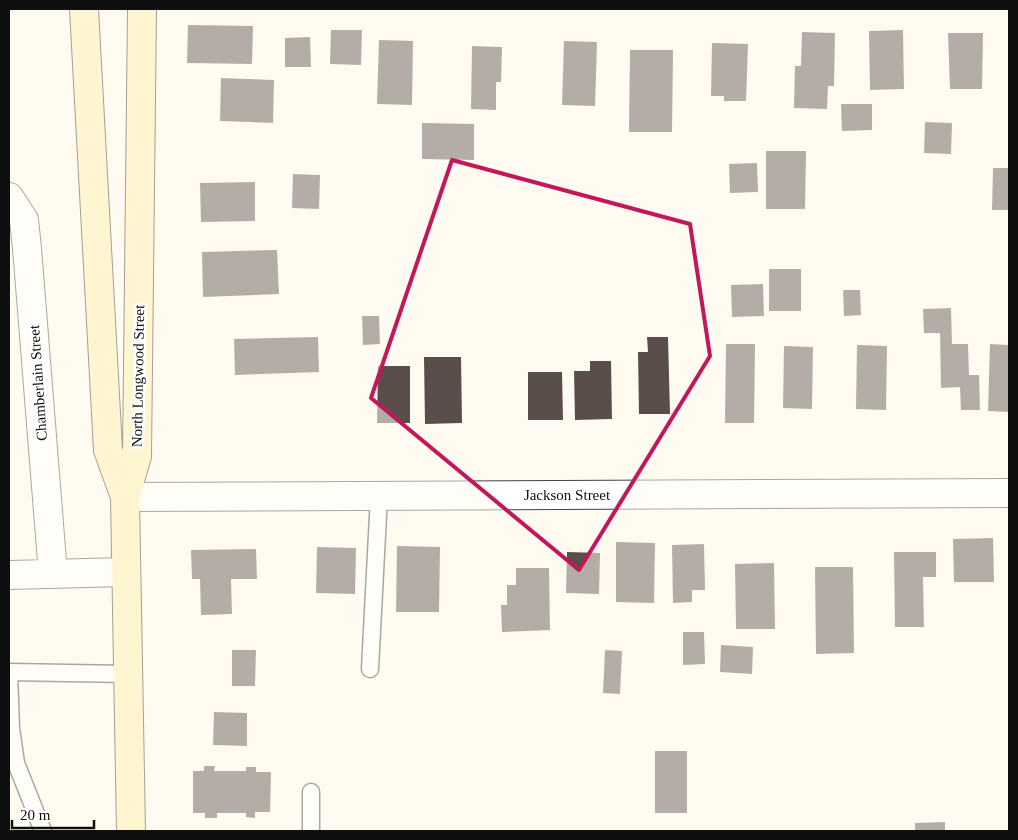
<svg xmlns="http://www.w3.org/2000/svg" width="1018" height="840" font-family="'Times New Roman',serif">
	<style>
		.building { fill: #594e4a }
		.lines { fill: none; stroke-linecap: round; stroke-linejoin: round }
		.lane-casing { stroke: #424242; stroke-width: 19 }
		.street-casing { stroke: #424242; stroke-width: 30 }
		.secondary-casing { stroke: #313131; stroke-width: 30 }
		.lane { stroke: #fff; stroke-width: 16 }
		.street { stroke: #fff; stroke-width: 28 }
		.secondary { stroke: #ffedac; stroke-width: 28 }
		.marked { fill: none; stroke: #c2185b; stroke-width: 4; stroke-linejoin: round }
		.labels { text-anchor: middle; stroke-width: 5; stroke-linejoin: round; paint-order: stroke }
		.street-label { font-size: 15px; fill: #0f0f0f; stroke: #fff }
	</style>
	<rect width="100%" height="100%" fill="#fffbf1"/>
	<!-- building -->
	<path class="building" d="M 188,25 L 253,26 L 252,64 L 187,63 Z
		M 331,30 L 362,30 L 361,65 L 330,64 Z
		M 903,30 L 904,89 L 870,90 L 869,31 Z
		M 802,32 L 835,33 L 834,86 L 828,86 L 827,109 L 794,108 L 795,66 L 801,66 Z
		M 948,33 L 983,33 L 982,89 L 950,89 Z
		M 310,37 L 311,67 L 285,67 L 285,38 Z
		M 379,40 L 413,41 L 412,105 L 377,104 Z
		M 564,41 L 597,42 L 595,106 L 562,105 Z
		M 712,43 L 748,44 L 746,101 L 724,101 L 724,96 L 711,96 Z
		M 472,46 L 502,47 L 501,82 L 496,82 L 496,110 L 471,109 Z
		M 630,50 L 673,50 L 672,132 L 629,132 Z
		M 221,78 L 274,80 L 273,123 L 220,121 Z
		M 841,104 L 872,104 L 872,130 L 842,131 Z
		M 925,122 L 952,123 L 951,154 L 924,153 Z
		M 422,123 L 474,124 L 474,160 L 422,159 Z
		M 766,151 L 806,151 L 805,209 L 766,209 Z
		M 757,163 L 758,192 L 730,193 L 729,164 Z
		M 993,168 L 1009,168 L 1009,210 L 992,210 Z
		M 293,174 L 320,175 L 319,209 L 292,208 Z
		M 255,182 L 255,221 L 201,222 L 200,183 Z
		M 277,250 L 279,294 L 203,297 L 202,252 Z
		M 769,269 L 801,269 L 801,311 L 769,311 Z
		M 763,284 L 764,316 L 732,317 L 731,285 Z
		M 843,290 L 860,290 L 861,315 L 844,316 Z
		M 951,308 L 952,344 L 968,344 L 969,375 L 979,375 L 980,410 L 961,410 L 960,387 L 941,388 L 940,333 L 924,333 L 923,309 Z
		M 362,316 L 379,316 L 380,344 L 363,345 Z
		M 318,337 L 319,372 L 235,375 L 234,339 Z
		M 647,337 L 668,337 L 670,414 L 639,414 L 638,352 L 648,352 Z
		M 726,344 L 755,344 L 754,423 L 725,423 Z
		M 990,344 L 1009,345 L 1009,412 L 988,411 Z
		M 857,345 L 887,346 L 886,410 L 856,409 Z
		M 784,346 L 813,347 L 812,409 L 783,408 Z
		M 424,357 L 461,357 L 462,423 L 425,424 Z
		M 590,361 L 611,361 L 612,419 L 575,420 L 574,371 L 590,371 Z
		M 378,366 L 410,366 L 410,423 L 377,423 Z
		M 528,372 L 562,372 L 563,420 L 528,420 Z
		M 993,538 L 994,582 L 954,582 L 953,539 Z
		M 616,542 L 655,543 L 654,603 L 616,602 Z
		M 704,544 L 705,590 L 692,590 L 692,602 L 673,603 L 672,545 Z
		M 397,546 L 440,547 L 439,612 L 396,612 Z
		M 317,547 L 356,548 L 355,594 L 316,593 Z
		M 256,549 L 257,579 L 231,579 L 232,614 L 201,615 L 200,579 L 192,579 L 191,550 Z
		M 567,552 L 600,553 L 599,594 L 566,593 Z
		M 894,552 L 936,552 L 936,577 L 923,577 L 924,627 L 895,627 Z
		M 774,563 L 775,629 L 736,629 L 735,564 Z
		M 815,567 L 853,567 L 854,653 L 816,654 Z
		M 516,568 L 549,568 L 550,630 L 502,632 L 501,605 L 507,605 L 507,585 L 516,585 Z
		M 683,632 L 704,632 L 705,664 L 683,665 Z
		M 721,645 L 753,647 L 752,674 L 720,672 Z
		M 232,650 L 256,650 L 255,686 L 232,686 Z
		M 605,650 L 622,651 L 620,694 L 603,693 Z
		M 214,712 L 247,713 L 247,746 L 213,745 Z
		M 655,751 L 687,751 L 687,813 L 655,813 Z
		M 204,766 L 215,766 L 214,771 L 246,771 L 246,767 L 256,767 L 256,772 L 271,772 L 270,812 L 255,812 L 255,818 L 246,817 L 246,813 L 217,813 L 217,818 L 205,818 L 205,813 L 193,813 L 193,771 L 204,771 Z
		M 945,822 L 945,831 L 915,831 L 915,823 Z"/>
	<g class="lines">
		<!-- lane casing -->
		<g class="lane-casing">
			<path id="lane" d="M 370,669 L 379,496
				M 9,672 L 11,728 L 16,763 L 43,831
				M 9,672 L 128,674
				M 311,792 L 311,831"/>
		</g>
		<!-- street casing -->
		<g class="street-casing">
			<path id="street" d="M 9,197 L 24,220 L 27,248 L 53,574
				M 125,497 L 1009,493
				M 9,575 L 125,572"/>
		</g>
		<!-- secondary casing -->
		<g class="secondary-casing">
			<path id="secondary" d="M 84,9 L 108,450 L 125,497
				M 131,831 L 125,497 L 137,456 L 142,9"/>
		</g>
		<!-- lane -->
		<use href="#lane" class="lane"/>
		<!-- street -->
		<use href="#street" class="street"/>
		<!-- secondary -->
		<use href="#secondary" class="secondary"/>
	</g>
	<!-- marked area -->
	<path d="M0 0H1018V840H0ZM 452,160 L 690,224 L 710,356 L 579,570 L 371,398 Z" fill="#fffbf1" fill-opacity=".55" fill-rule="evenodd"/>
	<path class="marked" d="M 452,160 L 690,224 L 710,356 L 579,570 L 371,398 Z"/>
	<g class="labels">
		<!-- street labels -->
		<g class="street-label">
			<text transform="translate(138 376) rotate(-89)" y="5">North Longwood Street</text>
			<text transform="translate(38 383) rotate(-94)" y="5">Chamberlain Street</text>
			<text x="567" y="500">Jackson Street</text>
		</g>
	</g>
	<!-- border -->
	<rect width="1018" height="840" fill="none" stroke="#0f0f0f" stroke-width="20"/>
	<!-- scale -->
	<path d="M12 820v8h82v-8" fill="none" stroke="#0f0f0f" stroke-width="2.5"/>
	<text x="20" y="820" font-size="15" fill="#0f0f0f" stroke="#ffffff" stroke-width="4" paint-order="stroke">20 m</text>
</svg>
